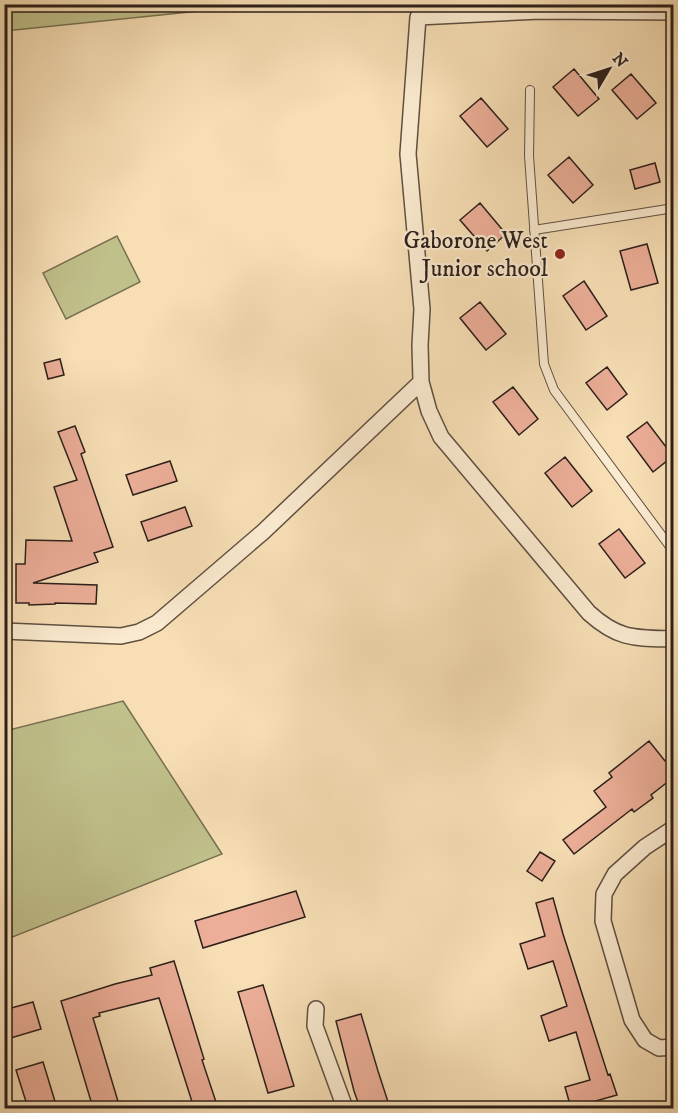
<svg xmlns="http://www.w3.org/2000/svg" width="678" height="1113" font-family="'IM FELL DW Pica',serif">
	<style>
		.green { fill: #c0c08b; stroke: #767052; stroke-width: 1.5 }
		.building { fill: #ecae98; stroke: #2c1f1a; stroke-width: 1.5 }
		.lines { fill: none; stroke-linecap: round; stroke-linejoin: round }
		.service-casing { stroke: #5f4f41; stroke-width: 10 }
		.minor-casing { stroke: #5f4f41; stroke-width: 18 }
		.service { stroke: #faeacf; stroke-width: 8 }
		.minor { stroke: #faeacf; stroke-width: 15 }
		.poi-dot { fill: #8f2418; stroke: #faeacf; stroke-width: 2 }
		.labels { text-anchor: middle; stroke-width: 4.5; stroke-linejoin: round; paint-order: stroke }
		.poi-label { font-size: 24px; fill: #2c1f1a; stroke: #faeacf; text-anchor: end }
	</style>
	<rect width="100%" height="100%" fill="#f7deb5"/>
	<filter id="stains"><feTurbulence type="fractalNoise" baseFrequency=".00333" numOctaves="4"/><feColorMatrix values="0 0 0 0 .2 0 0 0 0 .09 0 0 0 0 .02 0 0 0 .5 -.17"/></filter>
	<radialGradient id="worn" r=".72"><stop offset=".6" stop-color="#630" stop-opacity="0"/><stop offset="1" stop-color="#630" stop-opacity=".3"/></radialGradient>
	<!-- green -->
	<path class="green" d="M 5,4 L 258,4 L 258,5 L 5,31 Z
		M 117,236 L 140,282 L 66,319 L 43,273 Z
		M 123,701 L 222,854 L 5,940 L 5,731 Z"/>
	<!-- building -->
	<path class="building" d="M 574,69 L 599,99 L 578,116 L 553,87 Z
		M 631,74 L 656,103 L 637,119 L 612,90 Z
		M 481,98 L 508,129 L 487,147 L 460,116 Z
		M 569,157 L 593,185 L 573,203 L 548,175 Z
		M 655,163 L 660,182 L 635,189 L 630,170 Z
		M 480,203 L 506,234 L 487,251 L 460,220 Z
		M 647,244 L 658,283 L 631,290 L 620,251 Z
		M 584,281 L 607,316 L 586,330 L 563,296 Z
		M 480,302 L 506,334 L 486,350 L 460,318 Z
		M 60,359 L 64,375 L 48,379 L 44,363 Z
		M 607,367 L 627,394 L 607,410 L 586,383 Z
		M 513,387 L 538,419 L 519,435 L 493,402 Z
		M 647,422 L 673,456 L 653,472 L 627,437 Z
		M 75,426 L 85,452 L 81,454 L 113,547 L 94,553 L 98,562 L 33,583 L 97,585 L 96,604 L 55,603 L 55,604 L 29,605 L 29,603 L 16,603 L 16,564 L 25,564 L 26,540 L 72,541 L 54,487 L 77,480 L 58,432 Z
		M 565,457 L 592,491 L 572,507 L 545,473 Z
		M 170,461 L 177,481 L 133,495 L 126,475 Z
		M 185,507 L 192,526 L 148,541 L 141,522 Z
		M 619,529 L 645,563 L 625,578 L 599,544 Z
		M 649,741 L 665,761 L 674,754 L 674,777 L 651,795 L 653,798 L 634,812 L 632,809 L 574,854 L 563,840 L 606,807 L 594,791 L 612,777 L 609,773 Z
		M 540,852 L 555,861 L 542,881 L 527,871 Z
		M 296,891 L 305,917 L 203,948 L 195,921 Z
		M 553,898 L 563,934 L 608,1075 L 610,1074 L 617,1095 L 571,1108 L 565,1087 L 590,1080 L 576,1032 L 549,1041 L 541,1016 L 567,1006 L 553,961 L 528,969 L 520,944 L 545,936 L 536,903 Z
		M 174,961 L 204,1059 L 202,1060 L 218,1108 L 194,1108 L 159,998 L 99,1013 L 100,1016 L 93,1018 L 120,1108 L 93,1108 L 61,1001 L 115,984 L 152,975 L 150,968 Z
		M 263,985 L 294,1086 L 268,1093 L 238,992 Z
		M 33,1002 L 41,1029 L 4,1040 L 4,1010 Z
		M 361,1014 L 378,1071 L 390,1108 L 366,1108 L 364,1103 L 359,1105 L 354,1091 L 336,1021 Z
		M 43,1062 L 57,1108 L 28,1108 L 16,1070 Z"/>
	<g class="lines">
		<!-- service casing -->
		<g class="service-casing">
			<path id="service" d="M 530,90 L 529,156 L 544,364 L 554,390 L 674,552
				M 534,230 L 674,208"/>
		</g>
		<!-- minor casing -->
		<g class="minor-casing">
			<path id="minor" d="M 674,12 L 540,11 L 418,17 L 408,154 L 422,309 L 420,345 L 421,382 L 429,411 L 441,437 L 589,613 C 619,640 635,638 674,639
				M 4,631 L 121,636 L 139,632 L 157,623 L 263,532 L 421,382
				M 674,828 L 645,847 L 615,874 L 604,894 L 603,921 L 632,1020 L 645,1040 L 659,1048 L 674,1047
				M 316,1009 L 315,1026 L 345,1108"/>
		</g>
		<!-- service -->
		<use href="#service" class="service"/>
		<!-- minor -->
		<use href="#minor" class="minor"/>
	</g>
	<!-- markers -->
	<circle class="poi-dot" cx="560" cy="254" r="6"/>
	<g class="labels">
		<!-- poi labels -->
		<g class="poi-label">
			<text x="548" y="248">Gaborone West<tspan x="548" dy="28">Junior school</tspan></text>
		</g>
	</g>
	<!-- margin -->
	<rect width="678" height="1113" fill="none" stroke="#f7deb5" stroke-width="24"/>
	<rect x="6" y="6" width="666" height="1101" fill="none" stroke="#2c1f1a" stroke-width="3"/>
	<rect x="12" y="12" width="654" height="1089" fill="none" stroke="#2c1f1a" stroke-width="1.5"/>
	<!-- north arrow -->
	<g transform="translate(609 69) rotate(51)" stroke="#faeacf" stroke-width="4.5" paint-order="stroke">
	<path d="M0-4.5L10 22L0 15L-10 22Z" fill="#2c1f1a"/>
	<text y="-9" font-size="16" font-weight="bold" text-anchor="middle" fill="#2c1f1a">N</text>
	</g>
	<rect width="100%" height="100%" filter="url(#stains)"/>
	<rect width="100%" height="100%" fill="url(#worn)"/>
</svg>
